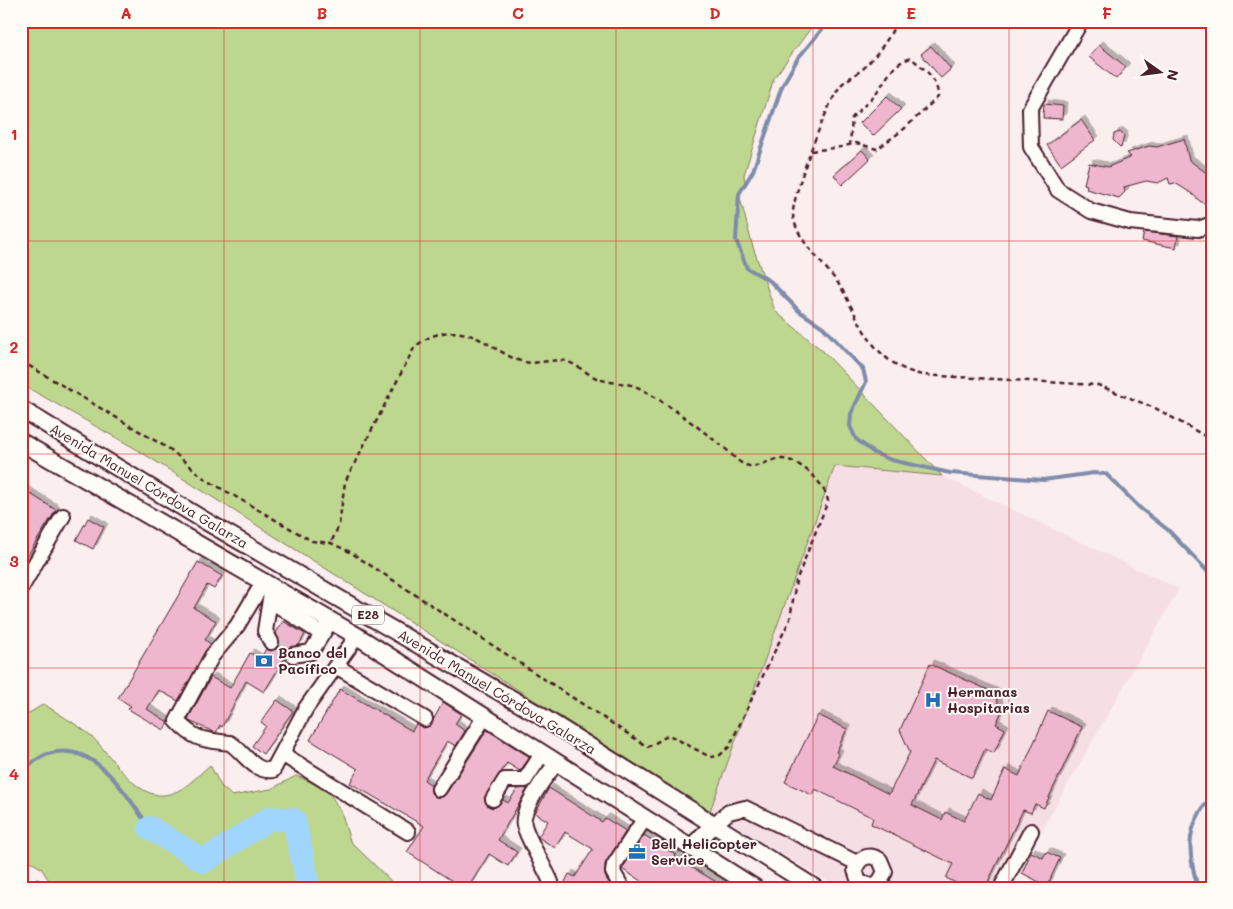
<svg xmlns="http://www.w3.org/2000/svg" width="1233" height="909" font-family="Mali,sans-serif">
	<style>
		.built { fill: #f6dee5 }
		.green { fill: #bed78e; stroke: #847b5c }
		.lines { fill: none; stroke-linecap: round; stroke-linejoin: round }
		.stream { stroke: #7e8caa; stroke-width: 4 }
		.river { stroke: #a0d5fe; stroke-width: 24 }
		.building { fill: #eeb7ce; stroke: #4a1f2b; filter: url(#shadow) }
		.minor-tunnel { stroke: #d7c5c8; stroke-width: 14; stroke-dasharray: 14 7; stroke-linecap: butt }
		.minor-casing { stroke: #4a1f2b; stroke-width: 18 }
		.major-casing { stroke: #4a1f2b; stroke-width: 20 }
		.path { stroke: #4a1f2b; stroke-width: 2.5; stroke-dasharray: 5 4; stroke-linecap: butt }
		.minor { stroke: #fdfcf7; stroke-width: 14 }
		.major { stroke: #fdfcf7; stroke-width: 16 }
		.grid { fill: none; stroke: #d62828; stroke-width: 1; stroke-opacity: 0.55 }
		.labels { text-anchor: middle; stroke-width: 4; stroke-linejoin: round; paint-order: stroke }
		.shield { fill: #fdfcf7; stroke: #806168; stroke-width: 1 }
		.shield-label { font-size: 12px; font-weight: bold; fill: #4a1f2b }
		.street-label { font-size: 14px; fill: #4a1f2b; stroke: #fdfcf7 }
		.poi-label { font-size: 14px; font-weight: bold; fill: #4a1f2b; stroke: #fdfcf7; text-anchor: start }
		.neatline { fill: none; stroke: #d62828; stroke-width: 2 }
		.grid-label { font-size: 16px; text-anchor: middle; font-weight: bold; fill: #d62828 }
	</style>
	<defs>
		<filter id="shadow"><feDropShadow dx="4" dy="-4" stdDeviation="0" flood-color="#0004"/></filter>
	</defs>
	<rect width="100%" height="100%" fill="#faeeef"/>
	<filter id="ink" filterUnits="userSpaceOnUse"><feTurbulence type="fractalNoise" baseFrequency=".02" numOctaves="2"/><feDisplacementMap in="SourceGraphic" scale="10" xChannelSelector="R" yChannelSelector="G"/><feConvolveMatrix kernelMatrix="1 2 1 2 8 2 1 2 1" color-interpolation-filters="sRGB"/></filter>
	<g filter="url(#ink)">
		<!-- built -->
		<path class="built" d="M 835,466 L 942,476 L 1179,589 L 1009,888 L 839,888 L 710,811 Z"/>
		<!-- green -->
		<path class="green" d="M 21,21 L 816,21 L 774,78 L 744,175 L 745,182 L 739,194 L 752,244 L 775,311 L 824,352 L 942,476 L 835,466 L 710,811 L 136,449 L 21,384 Z
			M 44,704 C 58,714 75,723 89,734 C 109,751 134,799 165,795 C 183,793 197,776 210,765 L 221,786 L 232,796 L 271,789 L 296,776 L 326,788 L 341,811 L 350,841 L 398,888 L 54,888 L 41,868 L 21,856 L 21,718 Z"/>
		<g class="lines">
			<!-- stream -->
			<path class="stream" d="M 829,21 L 798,58 L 782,86 L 753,171 L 739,194 L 736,240 L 747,268 L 770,281 L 799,311 L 823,327 L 863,369 L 866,382 L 851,414 L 850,426 L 856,439 L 874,453 L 891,460 L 950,473 L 1043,480 L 1094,473 L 1106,474 L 1140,508 L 1168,530 L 1212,576
				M 21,770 C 30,765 39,757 48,754 C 96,739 127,797 150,828
				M 1198,888 C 1187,851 1185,827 1212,796"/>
			<!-- river -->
			<path class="river" d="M 150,828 L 204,861 L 270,818 L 294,820 L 309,888"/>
		</g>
		<!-- building -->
		<path class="building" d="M 1099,45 L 1126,67 L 1116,79 L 1089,57 Z
			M 931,46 L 951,69 L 941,78 L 921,54 Z
			M 887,96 L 901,109 L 873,136 L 860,123 Z
			M 1044,104 L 1063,106 L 1062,119 L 1043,118 Z
			M 1081,120 L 1095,140 L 1061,165 L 1047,145 Z
			M 1120,132 L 1124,136 L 1121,148 L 1113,140 L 1114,134 Z
			M 1184,139 L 1189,160 L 1212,177 L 1212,197 L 1208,204 L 1201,202 L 1191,193 L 1175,183 L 1170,184 L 1168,178 L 1158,183 L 1146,181 L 1124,187 L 1125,192 L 1119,198 L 1086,189 L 1087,185 L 1084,184 L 1089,163 L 1108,167 L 1131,157 L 1127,153 L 1149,146 L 1157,147 Z
			M 862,150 L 870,159 L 842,185 L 834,175 Z
			M 1144,232 L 1178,236 L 1176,248 L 1142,241 Z
			M 21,488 L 56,510 L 21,566 Z
			M 88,518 L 104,527 L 93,549 L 76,540 Z
			M 198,562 L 222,576 L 214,589 L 207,585 L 194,608 L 216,621 L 205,640 L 211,644 L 178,701 L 159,690 L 147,709 L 168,722 L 164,730 L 128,709 L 131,706 L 118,698 Z
			M 283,621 L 305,634 L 299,645 L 288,648 L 285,652 L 285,658 L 264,692 L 246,681 L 222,727 L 220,725 L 216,733 L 189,721 L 188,719 L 211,677 L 230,688 L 250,653 L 260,659 L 266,649 L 271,651 L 278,647 L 280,642 L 276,633 Z
			M 930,664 L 995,693 L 1001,713 L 996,724 L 1005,729 L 994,753 L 985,749 L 972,778 L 934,760 L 912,805 L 942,820 L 945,812 L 964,821 L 978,793 L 991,800 L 1005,769 L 1019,776 L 1048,711 L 1082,727 L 1044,808 L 1035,804 L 1031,813 L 1023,810 L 985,888 L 966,888 L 946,878 L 953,864 L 871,824 L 873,818 L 815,789 L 812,795 L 785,782 L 818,715 L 847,729 L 836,752 L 839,754 L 833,766 L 889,794 L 910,752 L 900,730 Z
			M 340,689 L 412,731 L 416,724 L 424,728 L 430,726 L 443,702 L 461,714 L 455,724 L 465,731 L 456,746 L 447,741 L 424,780 L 431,785 L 431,793 L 435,797 L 443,797 L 446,794 L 487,730 L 530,757 L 520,771 L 507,763 L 484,798 L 488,806 L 493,808 L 497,806 L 503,800 L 508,803 L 517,789 L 528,788 L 498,840 L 517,852 L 508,866 L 489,854 L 468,888 L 463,888 L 407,852 L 424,826 L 350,783 L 358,769 L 310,740 Z
			M 277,700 L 293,711 L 263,754 L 252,746 L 266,726 L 261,722 Z
			M 549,788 L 602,822 L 605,818 L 626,831 L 605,864 L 605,876 L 612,888 L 562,888 L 569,874 L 575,877 L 593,849 L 565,832 L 555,848 L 538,837 L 548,821 L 535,813 Z
			M 644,835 L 676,855 L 675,857 L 726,888 L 652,888 L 622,869 Z
			M 1031,852 L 1043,858 L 1046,852 L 1060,858 L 1047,886 L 1022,873 Z"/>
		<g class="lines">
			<!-- minor-tunnel -->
			<path class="minor-tunnel" d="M 271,642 L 293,655"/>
			<!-- minor casing -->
			<g class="minor-casing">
				<path id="minor" d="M 1081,21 L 1030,109 L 1031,147 L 1058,190 L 1091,211 L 1130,222 L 1198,229 L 1212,224
					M 264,581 L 237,626 L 212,656 L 177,721 C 195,741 206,740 230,743 C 244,752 254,773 273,770 L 306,708 L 357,636
					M 21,588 L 63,516
					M 271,593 L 265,631 L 271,642
					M 271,601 L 322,634
					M 293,655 L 311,652 L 326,628
					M 336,666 L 425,719
					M 282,754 L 408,832
					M 439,789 L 485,716
					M 493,799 L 505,780 L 525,780 L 542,754
					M 713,825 L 729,812 L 745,808 L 857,863
					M 878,884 L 885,872 L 880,860 C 869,853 859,857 855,870 L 859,882 L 872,886 L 878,884 L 886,888
					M 552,888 L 551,882 C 544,866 528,840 524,825 C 520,810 547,774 557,763
					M 622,888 L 613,872 L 614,865 L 645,818
					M 1001,888 L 1031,831"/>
			</g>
			<!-- major casing -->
			<g class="major-casing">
				<path id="major" d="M 21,409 L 202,519 L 536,713 L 815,888
					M 21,442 L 357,636 L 755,888
					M 691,848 L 713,825"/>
			</g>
			<!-- path -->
			<path class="path" d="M 896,21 C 891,38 876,55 864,68 C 857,74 849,78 842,84 C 829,97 791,197 793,215 C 797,244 829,266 843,291 C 864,330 874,363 922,375 L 1098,385 L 1157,409 L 1212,440
				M 811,151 L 841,147 L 856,143 L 877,149 L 904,129 L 938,97 C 938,78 924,69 911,58 C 892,63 888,78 876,93 C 869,102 859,110 852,118 L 850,145
				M 21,361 L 171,450 L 205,479 L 312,541 L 331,543 L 350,552 L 648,747 L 669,735 L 710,757 L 719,756 L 729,747 L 790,619 L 796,581 L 828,501 C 825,483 799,458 780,459 C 766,459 756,473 740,462 C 734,458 729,451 723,447 C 698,427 671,406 643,390 C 628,381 615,385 599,379 C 588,375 578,365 566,361 C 553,358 538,365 524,362 C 504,357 486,339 466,334 C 446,329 428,335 414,348 L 345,482 L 339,525 L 331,543
				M 33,888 L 38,879"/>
			<!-- minor -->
			<use href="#minor" class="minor"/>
			<!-- major -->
			<use href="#major" class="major"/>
		</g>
	</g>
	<!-- grid -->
	<path class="grid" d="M 224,21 L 224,888M 420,21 L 420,888M 616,21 L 616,888M 813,21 L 813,888M 1009,21 L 1009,888M 21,241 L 1212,241M 21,454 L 1212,454M 21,668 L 1212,668"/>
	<!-- icons -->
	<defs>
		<g id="bank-bare" transform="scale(1.35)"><path d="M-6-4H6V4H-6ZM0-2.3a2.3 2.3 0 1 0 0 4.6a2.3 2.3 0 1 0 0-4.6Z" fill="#1f6fb2" stroke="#fdfcf7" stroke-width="2.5" paint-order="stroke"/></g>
		<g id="hospital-bare" transform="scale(1.35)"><path d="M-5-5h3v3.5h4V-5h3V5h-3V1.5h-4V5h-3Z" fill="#1f6fb2" stroke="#fdfcf7" stroke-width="2.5" paint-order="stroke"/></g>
		<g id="office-bare" transform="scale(1.35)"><path d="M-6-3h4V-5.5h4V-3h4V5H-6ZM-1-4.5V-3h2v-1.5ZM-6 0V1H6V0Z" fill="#1f6fb2" stroke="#fdfcf7" stroke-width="2.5" paint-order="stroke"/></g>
	</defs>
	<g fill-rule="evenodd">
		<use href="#bank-bare" x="264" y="661"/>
		<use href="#hospital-bare" x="933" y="700"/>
		<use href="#office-bare" x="637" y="852"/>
	</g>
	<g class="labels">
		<!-- shield labels -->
		<rect class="shield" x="352" y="605.5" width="32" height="19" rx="4"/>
		<g class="shield-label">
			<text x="368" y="619">E28</text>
		</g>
		<!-- street labels -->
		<g class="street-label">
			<text transform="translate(149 486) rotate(31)" y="5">Avenida Manuel Córdova Galarza</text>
			<text transform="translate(497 692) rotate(31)" y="5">Avenida Manuel Córdova Galarza</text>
		</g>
		<!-- poi labels -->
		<g class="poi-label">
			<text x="278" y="658">Banco del<tspan x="278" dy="16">Pacífico</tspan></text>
			<text x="947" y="697">Hermanas<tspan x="947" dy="16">Hospitarias</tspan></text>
			<text x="651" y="849">Bell Helicopter<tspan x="651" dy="16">Service</tspan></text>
		</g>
	</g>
	<!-- margin -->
	<rect width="1233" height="909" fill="none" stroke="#fdfcf7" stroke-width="55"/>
	<!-- north arrow -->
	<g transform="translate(1160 72) rotate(104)" stroke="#fdfcf7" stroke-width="4" paint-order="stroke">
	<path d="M0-4L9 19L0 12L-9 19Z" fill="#4a1f2b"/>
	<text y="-8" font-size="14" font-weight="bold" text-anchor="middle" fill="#4a1f2b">N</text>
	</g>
	<rect x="28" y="28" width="1178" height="854" class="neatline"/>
	<g class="grid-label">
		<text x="126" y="19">A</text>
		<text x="322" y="19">B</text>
		<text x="518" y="19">C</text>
		<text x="715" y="19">D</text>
		<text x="911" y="19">E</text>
		<text x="1107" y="19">F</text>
		<text x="14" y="140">1</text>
		<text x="14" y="353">2</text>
		<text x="14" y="567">3</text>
		<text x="14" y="780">4</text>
	</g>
</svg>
